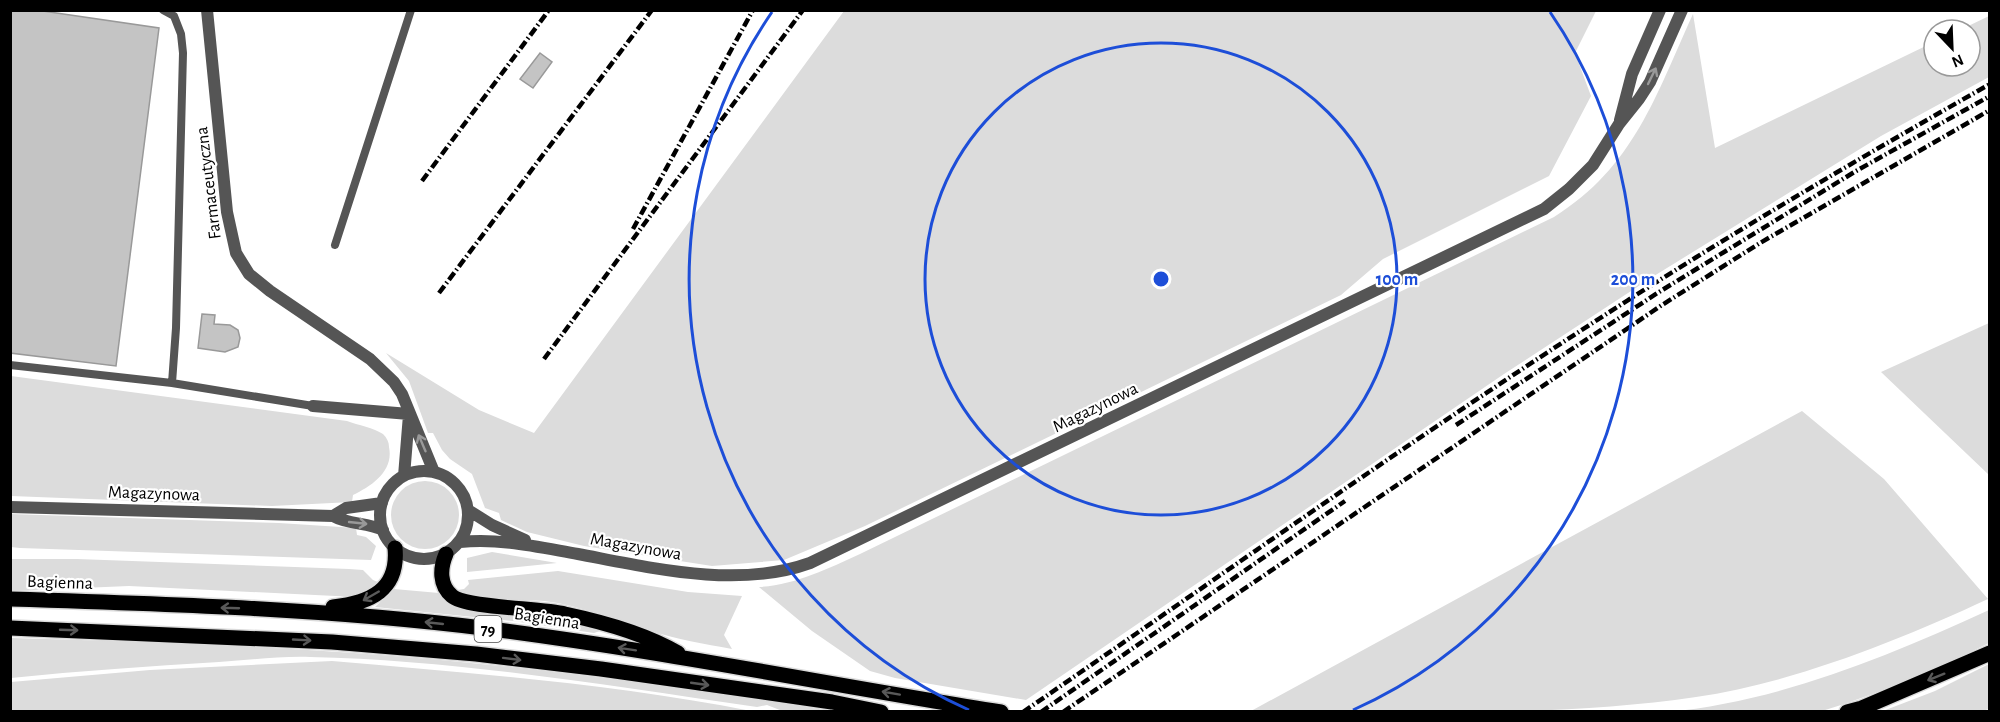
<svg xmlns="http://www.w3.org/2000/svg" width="2000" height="722" font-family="'Alegreya Sans',sans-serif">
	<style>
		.green { fill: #dcdcdc }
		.building { fill: #c4c4c4; stroke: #999; stroke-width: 1.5 }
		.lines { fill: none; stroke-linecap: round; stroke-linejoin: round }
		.primary-casing { stroke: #dbdbdb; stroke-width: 18 }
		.service { stroke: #555; stroke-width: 8 }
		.minor { stroke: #555; stroke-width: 12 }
		.primary { stroke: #000; stroke-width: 15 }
		.rail { stroke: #000; stroke-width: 4.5; stroke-dasharray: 9 3 1.5 3; stroke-linecap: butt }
		.oneway { stroke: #999 }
		.oneway2 { stroke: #595959 }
		.ring { fill: none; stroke: #1d4ed8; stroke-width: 3 }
		.labels { text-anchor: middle; stroke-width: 4.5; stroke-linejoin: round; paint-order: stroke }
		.shield { fill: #fff; stroke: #4c4c4c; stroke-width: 1.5 }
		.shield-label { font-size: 16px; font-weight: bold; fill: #000 }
		.street-label { font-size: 18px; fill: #000; stroke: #fff }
		.centre { fill: #1d4ed8; stroke: #fff; stroke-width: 3 }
		.ring-label { font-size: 18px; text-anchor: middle; font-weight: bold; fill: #1d4ed8; stroke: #fff; stroke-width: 4.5; stroke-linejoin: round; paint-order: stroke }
	</style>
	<rect width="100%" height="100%" fill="#fff"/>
	<!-- green -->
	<path class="green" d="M 844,11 L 1596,11 L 1575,53 L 1591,96 L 1549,176 L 1383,259 L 1341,295 L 865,526 L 784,560 L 712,566 L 584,546 L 527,532 L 501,520 L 499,513 L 485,508 L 472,474 L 450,459 L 442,450 L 433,433 L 428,433 L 409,381 L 386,353 L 479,410 L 534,433 Z
		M 1693,14 L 1715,148 L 1934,42 L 1934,66 L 1970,66 L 1970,30 L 1960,30 L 1989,16 L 1989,77 L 1881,136 L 1654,276 L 1504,374 L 1026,700 L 895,678 L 870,671 L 812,631 L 759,587 C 795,585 827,569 860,554 L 1554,217 C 1634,167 1656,95 1693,14 Z
		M 1989,323 L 1989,475 L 1881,372 Z
		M 11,376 L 347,421 C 358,425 374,428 383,434 C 387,438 389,442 389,447 C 394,471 372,486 353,495 L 352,502 L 272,506 L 11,496 Z
		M 1802,411 L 1884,479 L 1988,599 C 1900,640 1793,683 1696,697 C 1552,718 1397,712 1251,711 Z
		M391 515a34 34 0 1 1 68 0a34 34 0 1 1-68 0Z
		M 11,514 L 279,523 L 356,528 L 357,535 L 366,537 L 376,546 L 371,560 L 20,548 L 11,547 Z
		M 492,552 L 557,563 L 467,572 L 467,558 Z
		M 11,559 L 77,559 L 349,569 L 363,570 L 373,580 L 380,583 L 375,589 L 356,597 L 129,586 L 11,591 Z
		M 558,571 L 688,592 L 742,596 L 724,635 L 732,649 C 704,644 677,639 650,631 C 615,621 581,605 544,601 C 516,598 483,606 458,590 L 464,589 L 469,584 L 468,580 Z
		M 394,589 L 439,593 C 462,622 499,609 531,614 C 554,617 577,624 600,629 L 600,631 L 594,633 L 513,621 L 375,607 Z
		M 1989,610 L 1989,643 C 1934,670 1878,694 1819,712 L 1667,712 C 1781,701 1886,657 1989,610 Z
		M 11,638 C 125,641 240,645 354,653 C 514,664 673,686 831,711 L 785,712 L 767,705 L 757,707 C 610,686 458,660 310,657 C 280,656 249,660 219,662 C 149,666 80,671 11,678 Z
		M 332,661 C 471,673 615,684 751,711 L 11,711 L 11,682 L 150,670 Z
		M 1989,664 L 1989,709 L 1979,712 L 1883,711 L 1935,691 Z"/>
	<!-- building -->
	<path class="building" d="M 10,10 L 36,10 L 159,28 L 116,366 L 10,353 Z
		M 540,53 L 552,62 L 533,88 L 520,79 Z
		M 202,314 L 215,315 L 214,324 L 230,325 L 238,330 L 240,338 L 238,347 L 225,352 L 198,348 Z"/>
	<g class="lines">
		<!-- primary casing -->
		<g class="primary-casing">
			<path id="primary" d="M 446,554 C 440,568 439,585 452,596 C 465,608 541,608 565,614 C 603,622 644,633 678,653
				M 10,599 C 171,604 332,609 491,629 C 662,651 831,685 1001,712
				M 333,607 C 370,603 399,590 395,548
				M 10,628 L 332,642 L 476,654 L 601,669 L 832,702 L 881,712
				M 1847,712 L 1862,708 L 1990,653"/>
		</g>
		<!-- service -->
		<path class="service" d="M 335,245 L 411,10
			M 10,365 L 172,383 L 176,328 L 183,53 L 181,34 L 174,16 L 163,10
			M 172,383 L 313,406"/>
		<!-- minor -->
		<path class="minor" d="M 207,10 L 227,212 L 236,253 L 249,274 L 270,291 L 370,359 L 394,382 L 402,394 L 434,472
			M 1620,120 L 1632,74 L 1660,10
			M 313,406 L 409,414
			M380 515a44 44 0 1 1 88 0a44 44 0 1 1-88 0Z
			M 404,476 L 409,415
			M 10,507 L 333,516 C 349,525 367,522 383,530
			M 468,510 L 492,525 L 525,540
			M 333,516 L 346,508 L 382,503
			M 460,542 C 501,538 538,547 578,554 C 652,568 738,589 810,563 L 1544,209 L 1569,189 L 1593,165 L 1619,124 L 1639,99 L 1650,82 L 1682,10"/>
		<!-- primary -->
		<use href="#primary" class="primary"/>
		<!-- rail -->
		<path class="rail" d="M 422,181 L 549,10
			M 633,229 L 753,10
			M 439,293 L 652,10
			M 544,359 L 803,10
			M 1456,425 L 1659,292 L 1856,171 L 1990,96
			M 1023,712 C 1222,575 1419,434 1622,304 C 1742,227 1865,155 1990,84
			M 1041,712 L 1345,501
			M 1063,712 L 1662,305 L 1760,243 L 1990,110"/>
	</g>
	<!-- one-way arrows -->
	<defs><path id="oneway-shaft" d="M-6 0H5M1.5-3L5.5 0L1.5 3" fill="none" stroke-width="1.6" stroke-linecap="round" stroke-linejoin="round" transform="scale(1.5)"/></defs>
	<g class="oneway">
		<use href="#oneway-shaft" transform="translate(1652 76) rotate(-64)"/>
		<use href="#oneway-shaft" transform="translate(422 443) rotate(-113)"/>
		<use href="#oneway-shaft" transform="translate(358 523) rotate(6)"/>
	</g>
	<g class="oneway2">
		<use href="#oneway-shaft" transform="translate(371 596) rotate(150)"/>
		<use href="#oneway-shaft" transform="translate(230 608) rotate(-178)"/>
		<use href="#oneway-shaft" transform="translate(434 623) rotate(-174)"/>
		<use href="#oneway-shaft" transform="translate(69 630) rotate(2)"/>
		<use href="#oneway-shaft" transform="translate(302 640) rotate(3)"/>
		<use href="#oneway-shaft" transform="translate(627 649) rotate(-171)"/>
		<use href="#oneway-shaft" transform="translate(512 659) rotate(7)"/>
		<use href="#oneway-shaft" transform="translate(1936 677) rotate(158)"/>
		<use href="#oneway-shaft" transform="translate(700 684) rotate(8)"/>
		<use href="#oneway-shaft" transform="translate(891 693) rotate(-170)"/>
	</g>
	<!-- distance rings -->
	<g class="ring">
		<circle cx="1161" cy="279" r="236"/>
		<path d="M969 710A472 472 0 0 1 772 12M1550 12A472 472 0 0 1 1353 710"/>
	</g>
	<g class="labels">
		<!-- shield labels -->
		<rect class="shield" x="474.5" y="616" width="27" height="26" rx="4.5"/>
		<g class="shield-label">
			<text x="488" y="635">79</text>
		</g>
		<!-- street labels -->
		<g class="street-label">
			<text transform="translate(208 183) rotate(-97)" y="6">Farmaceutyczna</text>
			<text transform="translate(1095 407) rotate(-26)" y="6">Magazynowa</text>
			<text transform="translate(154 493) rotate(2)" y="6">Magazynowa</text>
			<text transform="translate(636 546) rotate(10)" y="6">Magazynowa</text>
			<text transform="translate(60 582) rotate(2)" y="6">Bagienna</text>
			<text transform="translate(547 618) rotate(9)" y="6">Bagienna</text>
		</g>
	</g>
	<circle cx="1161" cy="279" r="9" class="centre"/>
	<g class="ring-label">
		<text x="1397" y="285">100 m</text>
		<text x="1633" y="285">200 m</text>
	</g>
	<!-- border -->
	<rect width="2000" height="722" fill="none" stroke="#000000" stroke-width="24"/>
	<!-- north arrow -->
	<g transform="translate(1952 48) rotate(157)"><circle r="28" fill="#ffffff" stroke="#999999" stroke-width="1.5"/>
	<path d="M0-4.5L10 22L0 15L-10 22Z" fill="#000000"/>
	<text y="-9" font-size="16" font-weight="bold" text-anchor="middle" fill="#000000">N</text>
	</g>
</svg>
